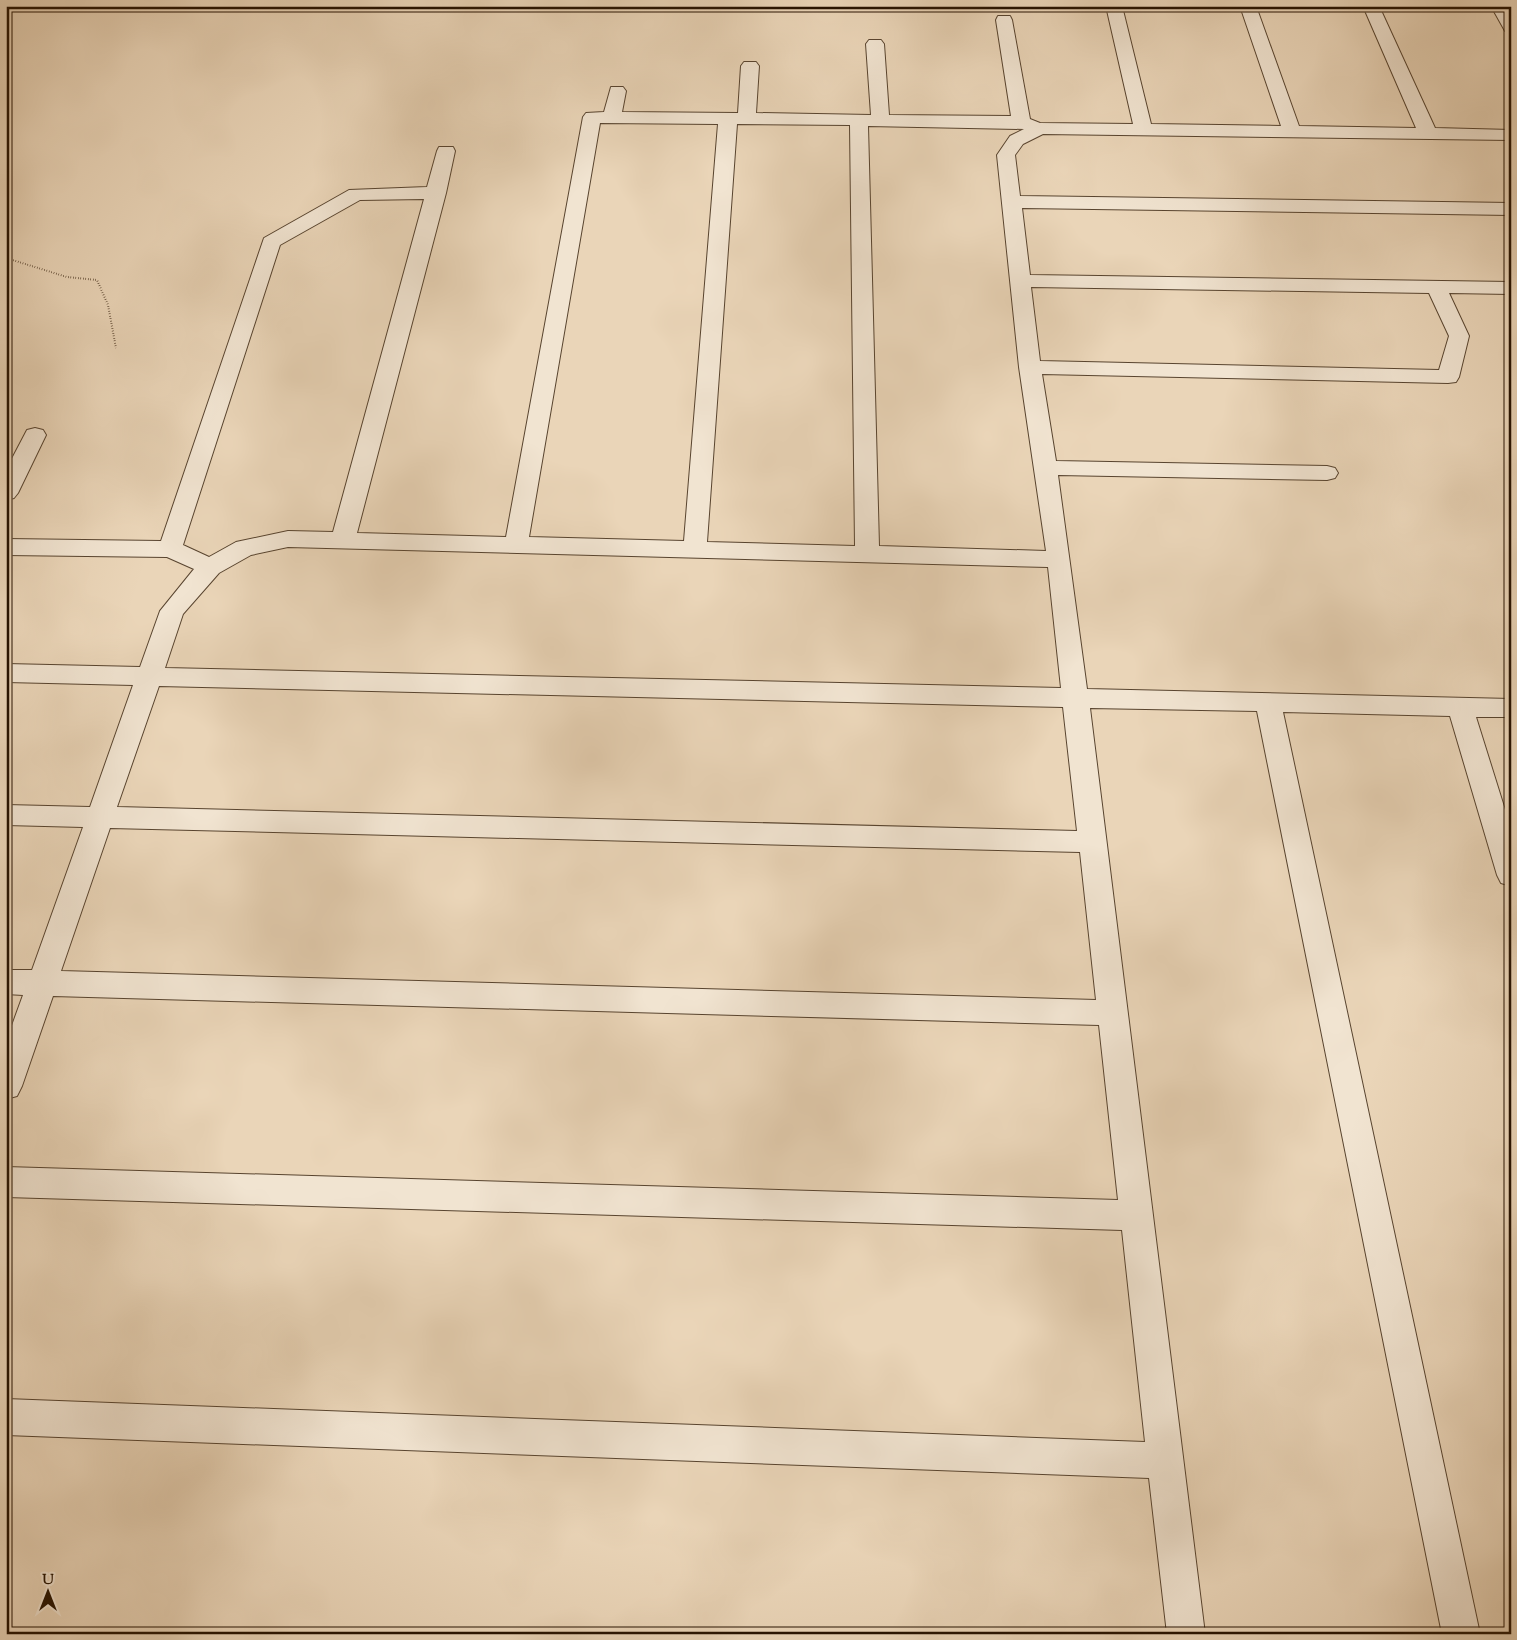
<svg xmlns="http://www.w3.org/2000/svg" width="1517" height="1640" font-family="'Sorts Mill Goudy',serif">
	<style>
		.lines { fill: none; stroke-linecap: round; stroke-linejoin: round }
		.minor-casing { stroke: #58442f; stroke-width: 2 }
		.path { stroke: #271301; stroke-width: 2; stroke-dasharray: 0.5 2; stroke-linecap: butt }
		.minor { fill: #f1e4d1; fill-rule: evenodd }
	</style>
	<rect width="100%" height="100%" fill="#ead5b8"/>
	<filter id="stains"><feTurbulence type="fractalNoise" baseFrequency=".004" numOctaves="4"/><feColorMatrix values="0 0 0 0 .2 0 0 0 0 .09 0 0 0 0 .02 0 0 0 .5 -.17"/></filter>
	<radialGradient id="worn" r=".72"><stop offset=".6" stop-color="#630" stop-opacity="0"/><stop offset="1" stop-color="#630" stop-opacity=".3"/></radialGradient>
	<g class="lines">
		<!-- minor casing -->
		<g class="minor-casing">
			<path id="minor" d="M 1106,6 L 1122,6 L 1151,124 L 1281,126 L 1240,6 L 1256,6 L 1299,126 L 1416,128 L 1363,6 L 1379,6 L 1435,128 L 1511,130 L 1511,140 L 1043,134 L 1023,144 L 1015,155 L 1020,196 L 1511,203 L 1511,215 L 1022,208 L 1030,275 L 1511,282 L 1511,294 L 1449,293 L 1469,336 L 1459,377 L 1456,382 L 1448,383 L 1042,374 L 1056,461 L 1327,466 L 1335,468 L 1338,473 L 1335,478 L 1327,480 L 1058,475 L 1087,689 L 1511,699 L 1511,717 L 1476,717 L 1511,829 L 1511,886 L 1501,883 L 1497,875 L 1450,716 L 1283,712 L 1480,1634 L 1442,1634 L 1257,711 L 1090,708 L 1205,1634 L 1167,1634 L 1149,1478 L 6,1435 L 6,1399 L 1145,1442 L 1122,1230 L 6,1197 L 6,1167 L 1118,1200 L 1099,1025 L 53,996 L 22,1086 L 17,1096 L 6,1099 L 6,1042 L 23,995 L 6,994 L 6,970 L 32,970 L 83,827 L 6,825 L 6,805 L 90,807 L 133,685 L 6,682 L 6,664 L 140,667 L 160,611 L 194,569 L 167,557 L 6,555 L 6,539 L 161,541 L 264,238 L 349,190 L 427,187 L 437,151 L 439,147 L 453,147 L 455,151 L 446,193 L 357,533 L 506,537 L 583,117 L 586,113 L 604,112 L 611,87 L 623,87 L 626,91 L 622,112 L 738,113 L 741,66 L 744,62 L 756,62 L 759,66 L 756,113 L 871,115 L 866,44 L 869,40 L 881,40 L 884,44 L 889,115 L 1011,116 L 996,20 L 998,16 L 1010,16 L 1012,20 L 1030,119 L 1040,123 L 1133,124 ZM 600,123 L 718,124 L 684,541 L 529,537 ZM 737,124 L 850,125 L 855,546 L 707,542 ZM 868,126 L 1024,129 L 1010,136 L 997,155 L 1019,367 L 1046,551 L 879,546 ZM 424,199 L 333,532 L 288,531 L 236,542 L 209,557 L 183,545 L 280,245 L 360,200 ZM 1031,287 L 1429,293 L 1449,336 L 1439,370 L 1040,361 ZM 288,547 L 1048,567 L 1061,688 L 165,668 L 183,614 L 219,573 L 251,555 ZM 159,686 L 1063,707 L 1077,831 L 117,807 ZM 110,828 L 1080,852 L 1096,1000 L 61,971 Z
				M 1491,6 L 1507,6 L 1511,12 L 1511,32 L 1505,31 Z
				M 35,428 L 43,430 L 46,435 L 18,493 L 14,498 L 6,500 L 6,470 L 27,430 Z"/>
		</g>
		<!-- path -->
		<path class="path" d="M 6,258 L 67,277 L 97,280 L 108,305 L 116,348"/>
		<!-- minor -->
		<use href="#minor" class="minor"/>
	</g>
	<!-- margin -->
	<rect width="1517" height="1640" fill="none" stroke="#ead5b8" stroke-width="25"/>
	<rect x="8" y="8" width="1502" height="1625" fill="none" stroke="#271301" stroke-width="2.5"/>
	<rect x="12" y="12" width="1492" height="1615" fill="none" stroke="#271301"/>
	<!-- north arrow -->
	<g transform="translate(48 1592)" stroke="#f1e4d1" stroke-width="4" paint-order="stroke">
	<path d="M0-4L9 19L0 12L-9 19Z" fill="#271301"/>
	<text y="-8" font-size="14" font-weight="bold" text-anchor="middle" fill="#271301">U</text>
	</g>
	<rect width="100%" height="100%" filter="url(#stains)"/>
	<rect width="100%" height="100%" fill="url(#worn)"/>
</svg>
